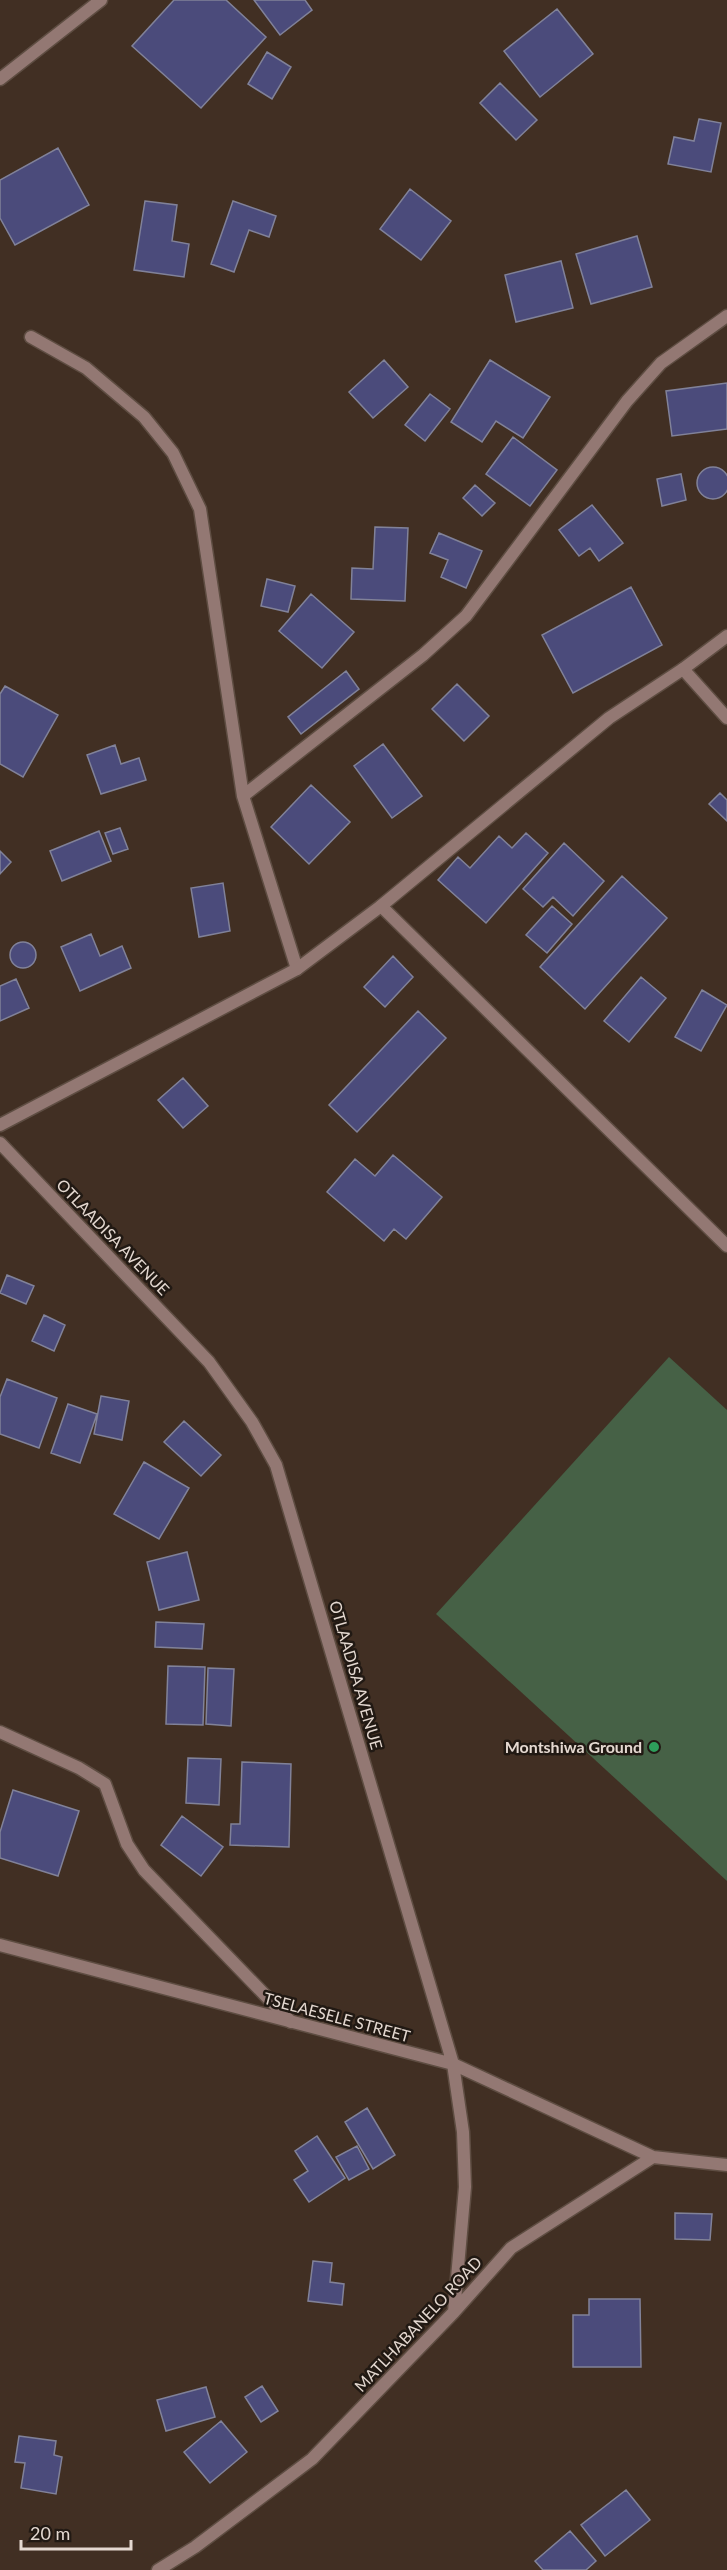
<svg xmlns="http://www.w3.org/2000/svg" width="727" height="2570" font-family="Lato,sans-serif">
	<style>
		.green { fill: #466146 }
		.building { fill: #4b4b7b; stroke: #818299; stroke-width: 1.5 }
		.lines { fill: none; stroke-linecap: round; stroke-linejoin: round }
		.lane-casing { stroke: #5e4d42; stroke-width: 15 }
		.street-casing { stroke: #5e4d42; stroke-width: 15 }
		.lane { stroke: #937873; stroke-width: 12 }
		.street { stroke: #937873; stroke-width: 12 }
		.leisure-dot { fill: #2e9e5b; stroke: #211913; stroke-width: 2 }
		.labels { text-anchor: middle; stroke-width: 5; stroke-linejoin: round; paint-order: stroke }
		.street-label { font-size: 16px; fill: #e4d8d0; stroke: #211913 }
		.poi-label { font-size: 16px; font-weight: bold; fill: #e4d8d0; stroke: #211913; text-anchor: end }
	</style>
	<rect width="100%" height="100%" fill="#412f23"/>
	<!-- green -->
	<path class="green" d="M 669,1357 L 727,1410 L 727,1881 L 436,1614 Z"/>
	<!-- building -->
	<path class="building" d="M 174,0 L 226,0 L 266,37 L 201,108 L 132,46 Z
		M 254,0 L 305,0 L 312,10 L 280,35 Z
		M 557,9 L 593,54 L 540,97 L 504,51 Z
		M 267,52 L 291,67 L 272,99 L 248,84 Z
		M 500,83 L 537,120 L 516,140 L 480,103 Z
		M 699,119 L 721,123 L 711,172 L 668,164 L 674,137 L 694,141 Z
		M 58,148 L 89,205 L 15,245 L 0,218 L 0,180 Z
		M 410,189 L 451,221 L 421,260 L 380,229 Z
		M 145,201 L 177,205 L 172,241 L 189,244 L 184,277 L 134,270 Z
		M 233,201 L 276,216 L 269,237 L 249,230 L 234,272 L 211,264 Z
		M 637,236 L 652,287 L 591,304 L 576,254 Z
		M 561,261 L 573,308 L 516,322 L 505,275 Z
		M 384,360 L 408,387 L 373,418 L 349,392 Z
		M 490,360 L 550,397 L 523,438 L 496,421 L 482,442 L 451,422 Z
		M 727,383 L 727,429 L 672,436 L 666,391 Z
		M 430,394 L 450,409 L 425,441 L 405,425 Z
		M 513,437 L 557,470 L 530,506 L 486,474 Z
		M697 483a16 16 0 1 1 32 0a16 16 0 1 1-32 0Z
		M 681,474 L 686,500 L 662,506 L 657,479 Z
		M 475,485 L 495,503 L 482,516 L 463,498 Z
		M 592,505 L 623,543 L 599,561 L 590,548 L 579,556 L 559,530 Z
		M 375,527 L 408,528 L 405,601 L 351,599 L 352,568 L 373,569 Z
		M 439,533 L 482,551 L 466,588 L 441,577 L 448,560 L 430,553 Z
		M 267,579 L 295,586 L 288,612 L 261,606 Z
		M 631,587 L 662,645 L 573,693 L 542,635 Z
		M 311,594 L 354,632 L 322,668 L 279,631 Z
		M 346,671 L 359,689 L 301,734 L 288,717 Z
		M 457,684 L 489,716 L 464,741 L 432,709 Z
		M 5,686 L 58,715 L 23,777 L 0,764 L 0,694 Z
		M 383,744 L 422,796 L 392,818 L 354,766 Z
		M 115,745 L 121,764 L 139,758 L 146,780 L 101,794 L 87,755 Z
		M 311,785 L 350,822 L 309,864 L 271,827 Z
		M 720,793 L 727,800 L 727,821 L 709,804 Z
		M 120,828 L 128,849 L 113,854 L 105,833 Z
		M 99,831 L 111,861 L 62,881 L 50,851 Z
		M 526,833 L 548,853 L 486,923 L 438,880 L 458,857 L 470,868 L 499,836 L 512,848 Z
		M 564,843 L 604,881 L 573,916 L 553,897 L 543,907 L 523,889 Z
		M 0,851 L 11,862 L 0,874 Z
		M 622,876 L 667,918 L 585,1009 L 540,967 Z
		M 223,883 L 230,931 L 199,937 L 191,888 Z
		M 552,906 L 572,924 L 547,953 L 526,935 Z
		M 91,934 L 100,956 L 122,946 L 131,968 L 80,991 L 61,947 Z
		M10 955a13 13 0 1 1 26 0a13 13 0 1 1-26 0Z
		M 393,956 L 413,977 L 385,1007 L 364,987 Z
		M 641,977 L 666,998 L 629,1042 L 604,1021 Z
		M 16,979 L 29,1008 L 0,1021 L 0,986 Z
		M 702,990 L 727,1005 L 701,1051 L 675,1037 Z
		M 418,1011 L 446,1038 L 357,1132 L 329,1105 Z
		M 183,1078 L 208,1106 L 183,1128 L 158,1100 Z
		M 393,1155 L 442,1197 L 406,1239 L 394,1229 L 384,1241 L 327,1192 L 355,1159 L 375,1176 Z
		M 7,1275 L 34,1286 L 26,1304 L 0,1293 Z
		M 44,1315 L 65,1325 L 54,1351 L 32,1341 Z
		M 7,1379 L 57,1398 L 39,1448 L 0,1434 L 0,1397 Z
		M 101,1396 L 129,1401 L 122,1440 L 94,1434 Z
		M 68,1404 L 97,1414 L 80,1463 L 51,1453 Z
		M 184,1421 L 221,1455 L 201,1476 L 164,1442 Z
		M 144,1462 L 189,1488 L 159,1539 L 114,1514 Z
		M 187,1552 L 199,1600 L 159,1610 L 147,1562 Z
		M 156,1622 L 204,1624 L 202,1649 L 155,1647 Z
		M 168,1666 L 205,1667 L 203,1725 L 166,1724 Z
		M 208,1668 L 234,1669 L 231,1726 L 206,1724 Z
		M 188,1758 L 221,1759 L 219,1805 L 186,1803 Z
		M 242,1762 L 291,1764 L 289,1847 L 230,1845 L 231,1824 L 240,1824 Z
		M 13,1790 L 79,1811 L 58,1876 L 0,1858 L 0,1832 Z
		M 182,1816 L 223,1847 L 201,1876 L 161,1845 Z
		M 367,2108 L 395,2155 L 373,2169 L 345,2122 Z
		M 317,2136 L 345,2178 L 309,2202 L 294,2180 L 308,2171 L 295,2151 Z
		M 357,2146 L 369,2169 L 349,2180 L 336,2157 Z
		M 675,2213 L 712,2214 L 710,2240 L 675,2239 Z
		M 313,2261 L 332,2263 L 330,2282 L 344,2284 L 342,2305 L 308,2301 Z
		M 589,2299 L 640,2299 L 641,2367 L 573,2367 L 573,2315 L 589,2315 Z
		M 262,2386 L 278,2411 L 261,2422 L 245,2397 Z
		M 206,2387 L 215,2417 L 166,2431 L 157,2400 Z
		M 221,2421 L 247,2452 L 210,2483 L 184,2452 Z
		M 19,2436 L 56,2441 L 54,2455 L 62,2457 L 56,2494 L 21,2488 L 25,2463 L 15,2462 Z
		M 626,2490 L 650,2520 L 605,2556 L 581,2525 Z
		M 570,2531 L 596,2561 L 586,2570 L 543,2570 L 535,2561 Z"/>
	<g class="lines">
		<!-- lane casing -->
		<g class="lane-casing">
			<path id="lane" d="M 31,337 L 86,368 L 144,417 L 173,453 L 200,509 L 243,796 L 297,969
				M 683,669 L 727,718
				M 243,796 L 423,655 L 466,616 L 627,401 L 661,363 L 727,316
				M 381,906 L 727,1246
				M 0,1732 L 79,1768 L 105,1784 L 127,1844 L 144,1870 L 291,2022"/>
		</g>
		<!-- street casing -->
		<g class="street-casing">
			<path id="street" d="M 0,79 L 101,0
				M 0,1125 L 297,969 L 381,906 L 609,718 L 683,669 L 727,636
				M 0,1143 L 209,1362 L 252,1422 L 276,1465 L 453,2064 L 463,2132 L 465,2187 L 454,2312
				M 0,1945 L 453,2064 L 653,2157
				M 158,2570 L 195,2547 L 312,2459 L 454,2312 L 511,2248 L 653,2157 L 727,2165"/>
		</g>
		<!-- lane -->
		<use href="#lane" class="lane"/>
		<!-- street -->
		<use href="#street" class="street"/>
	</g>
	<!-- markers -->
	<circle class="leisure-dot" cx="654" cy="1747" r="6"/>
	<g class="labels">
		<!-- street labels -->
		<g class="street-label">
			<text transform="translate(113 1237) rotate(46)" y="6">OTLAADISA AVENUE</text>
			<text transform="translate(356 1675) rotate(74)" y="6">OTLAADISA AVENUE</text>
			<text transform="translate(337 2017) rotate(15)" y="6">TSELAESELE STREET</text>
			<text transform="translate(418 2324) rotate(-47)" y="6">MATLHABANELO ROAD</text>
		</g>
		<!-- poi labels -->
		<g class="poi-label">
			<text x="642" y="1753">Montshiwa Ground</text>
		</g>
	</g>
	<!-- scale -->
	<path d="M21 2540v9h110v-9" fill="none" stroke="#e4d8d0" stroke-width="3"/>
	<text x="30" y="2540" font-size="18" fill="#e4d8d0" stroke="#211913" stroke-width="4.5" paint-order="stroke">20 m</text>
</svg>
